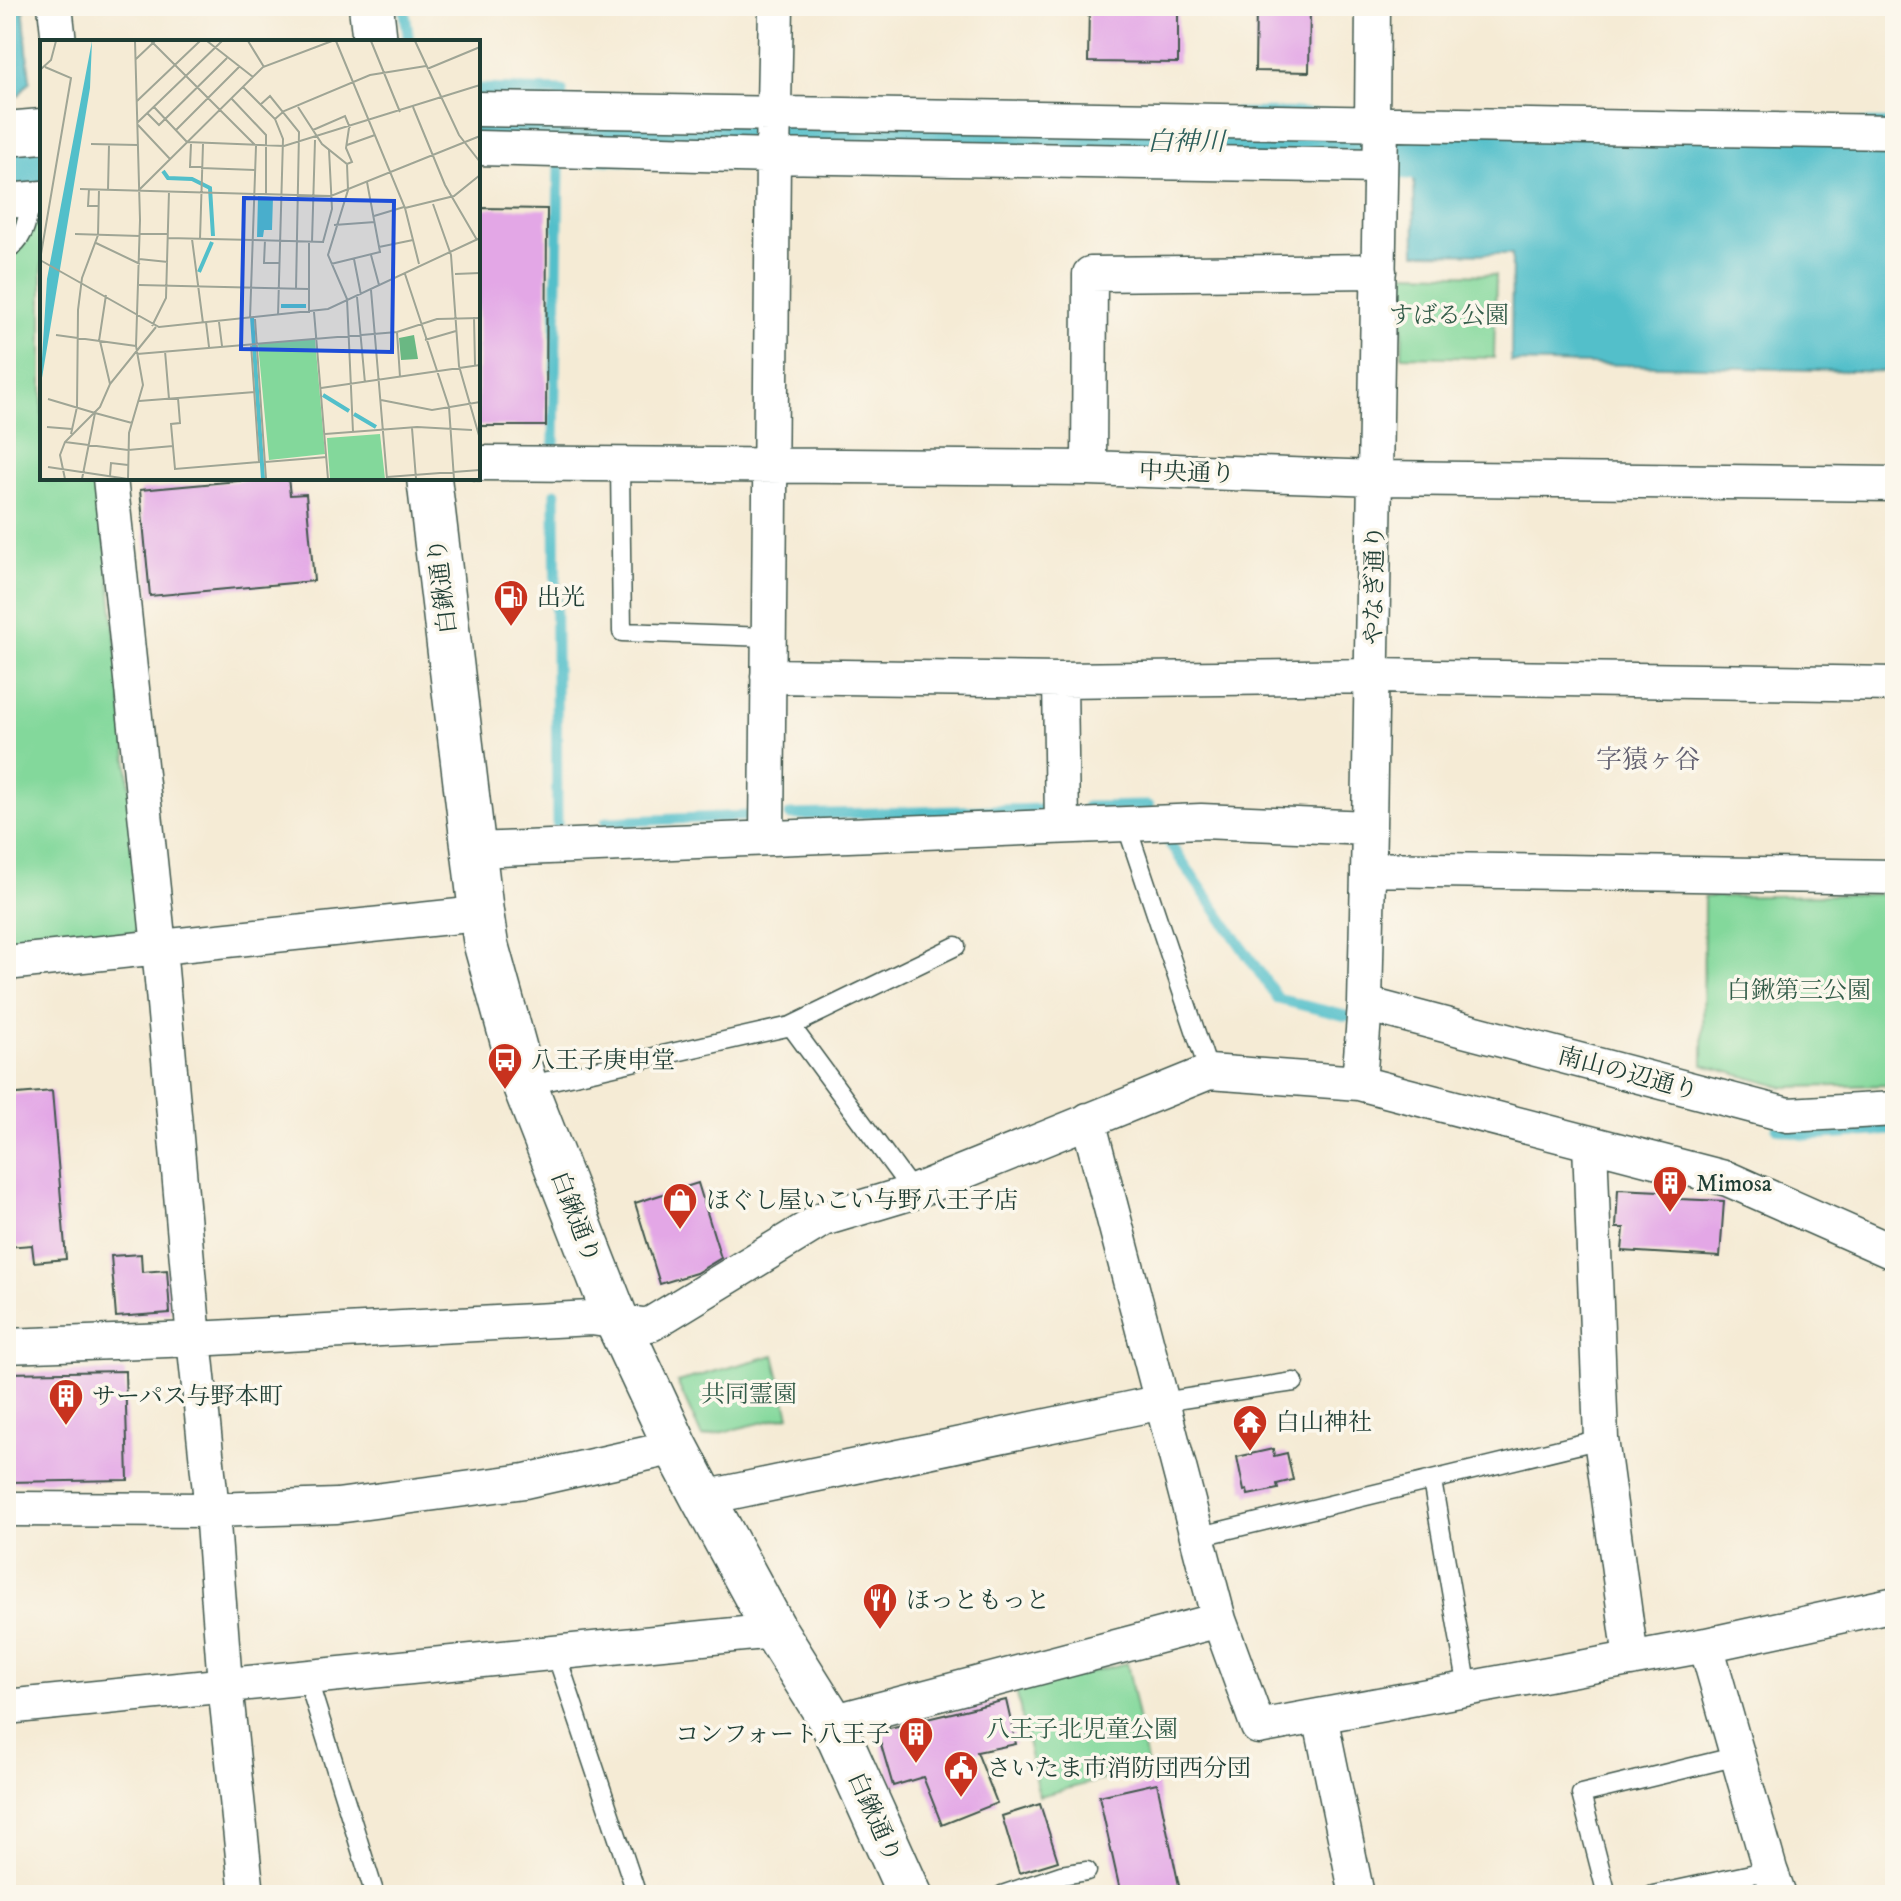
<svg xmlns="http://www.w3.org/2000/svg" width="1901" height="1901" font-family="'IM FELL DW Pica','Noto Serif JP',serif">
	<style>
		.green { fill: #83d89b; stroke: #518a68; stroke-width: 2 }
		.water { fill: #52bfca; stroke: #387e7f; stroke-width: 2 }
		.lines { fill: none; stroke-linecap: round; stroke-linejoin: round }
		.stream { stroke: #52bfca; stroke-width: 11 }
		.river { stroke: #52bfca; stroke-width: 66 }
		.building { fill: #e3a7e6 }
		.service-casing { stroke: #3f574c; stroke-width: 21 }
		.minor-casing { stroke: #3f574c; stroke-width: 37 }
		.tertiary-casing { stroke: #3f574c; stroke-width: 47 }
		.service { stroke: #fff; stroke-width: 18 }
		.minor { stroke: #fff; stroke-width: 34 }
		.tertiary { stroke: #fff; stroke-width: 44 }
		.labels { text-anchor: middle; stroke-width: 7; stroke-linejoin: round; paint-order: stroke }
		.park-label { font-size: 24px; fill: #335c49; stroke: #fbf7ec }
		.street-label { font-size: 24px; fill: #1f3d34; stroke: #fbf7ec }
		.poi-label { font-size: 24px; fill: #1f3d34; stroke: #fbf7ec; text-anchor: start }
		.water-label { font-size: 26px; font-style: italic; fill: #2c5e5a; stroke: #fbf7ec }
		.neighbourhood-label { font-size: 26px; fill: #646272; stroke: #fbf7ec }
		.inset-river { fill: none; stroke: #52bfca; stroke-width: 4 }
		.inset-road { fill: none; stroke: #9fa595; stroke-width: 2 }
		.view { fill: #1d4ed8; fill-opacity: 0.15; stroke: #1d4ed8; stroke-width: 4 }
		.inset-edge { fill: none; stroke: #1f3d34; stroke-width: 4 }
	</style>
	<rect width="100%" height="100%" fill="#fbf7ec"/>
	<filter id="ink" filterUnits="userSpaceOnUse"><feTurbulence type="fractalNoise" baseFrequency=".0125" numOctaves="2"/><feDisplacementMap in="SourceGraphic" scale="16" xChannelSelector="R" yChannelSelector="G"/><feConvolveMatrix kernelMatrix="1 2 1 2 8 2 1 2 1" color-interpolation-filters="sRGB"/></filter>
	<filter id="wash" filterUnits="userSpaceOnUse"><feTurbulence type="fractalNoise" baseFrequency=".006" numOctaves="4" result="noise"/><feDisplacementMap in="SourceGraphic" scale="32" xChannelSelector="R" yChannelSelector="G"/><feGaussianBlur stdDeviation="1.8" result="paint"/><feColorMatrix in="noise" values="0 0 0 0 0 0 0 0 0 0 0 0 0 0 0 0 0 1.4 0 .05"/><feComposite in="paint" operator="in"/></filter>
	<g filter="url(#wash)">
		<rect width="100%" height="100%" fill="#f5ebd5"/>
		<!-- green -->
		<path class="green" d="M 42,216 L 42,478 L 100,478 L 143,925 L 135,933 L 6,946 L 6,219 Z
			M 1404,273 L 1496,275 L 1494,358 L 1402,356 Z
			M 1895,894 L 1895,1085 L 1783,1087 L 1703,1065 L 1704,897 Z
			M 774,1355 L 789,1416 L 702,1437 L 677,1382 Z
			M 1127,1663 L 1148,1768 L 1039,1796 L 1016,1690 Z"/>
		<!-- water -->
		<path class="water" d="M 6,6 L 23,6 L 30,81 L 19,95 L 6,96 Z
			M 1414,176 L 1895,184 L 1895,372 L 1511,362 L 1512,254 L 1415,253 Z"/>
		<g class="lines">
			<!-- stream -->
			<path class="stream" d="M 404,6 L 409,42
				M 478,89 L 562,91 L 561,99
				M 554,443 L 559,166
				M 555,493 L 557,823
				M 1087,807 L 1149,806
				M 790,815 L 1042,809
				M 606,822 L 748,816
				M 1168,841 L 1278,999 L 1346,1016
				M 1777,1128 L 1804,1135 L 1895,1130"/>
			<!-- river -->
			<path class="river" d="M 478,127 L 791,140 L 1316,141 L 1468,150 L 1895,152
				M 6,162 L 42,158"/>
		</g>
		<g id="blocks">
			<!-- building -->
			<path class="building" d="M 1089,6 L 1178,6 L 1178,63 L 1088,62 Z
				M 1256,6 L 1310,6 L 1309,72 L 1255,71 Z
				M 478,208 L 547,209 L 546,426 L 478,426 Z
				M 270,478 L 288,478 L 290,495 L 306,494 L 314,581 L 150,596 L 140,490 Z
				M 52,1091 L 66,1259 L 34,1262 L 32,1245 L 6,1247 L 6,1095 Z
				M 698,1183 L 721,1258 L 696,1273 L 660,1284 L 635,1203 Z
				M 1618,1189 L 1680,1192 L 1679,1199 L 1724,1201 L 1720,1257 L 1622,1251 L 1624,1228 L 1616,1228 Z
				M 141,1254 L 142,1272 L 167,1270 L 170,1313 L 116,1317 L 111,1256 Z
				M 125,1371 L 128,1480 L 6,1482 L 6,1373 Z
				M 1273,1449 L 1274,1456 L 1287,1453 L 1293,1480 L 1277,1484 L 1278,1489 L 1248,1495 L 1247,1490 L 1244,1491 L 1237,1457 Z
				M 1006,1700 L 1016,1744 L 977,1752 L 997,1803 L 942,1825 L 923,1777 L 893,1786 L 877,1731 Z
				M 1157,1783 L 1181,1895 L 1121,1895 L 1099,1796 Z
				M 1040,1804 L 1058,1861 L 1019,1873 L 1002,1816 Z"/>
		</g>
	</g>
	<g filter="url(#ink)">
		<use href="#blocks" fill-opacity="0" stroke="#3f574c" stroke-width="2"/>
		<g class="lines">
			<!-- service casing -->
			<g class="service-casing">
				<path id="service" d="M 6,250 C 26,239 27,220 31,199
					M 620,465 L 622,632 L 768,637
					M 1126,824 L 1209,1072
					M 791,1026 L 956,946
					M 526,1086 L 791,1026 L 913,1192
					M 1162,1402 L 1294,1382
					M 1432,1481 L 1468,1689
					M 1197,1537 L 1601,1439
					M 556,1654 L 637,1895
					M 307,1677 L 375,1895
					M 1002,1895 L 1061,1875 L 1087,1871
					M 1607,1895 L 1581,1794 L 1738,1756
					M 1653,1895 L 1770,1870"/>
			</g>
			<!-- minor casing -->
			<g class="minor-casing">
				<path id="minor" d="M 55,6 L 59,42
					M 478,109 L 1895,132
					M 1372,123 L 1373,6
					M 478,148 L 773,156 L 1380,166
					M 6,201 L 42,198
					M 478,463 L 1089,468 L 1377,478 L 1895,484
					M 1089,468 L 1090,274 L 1379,271
					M 110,478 L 159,947 L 194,1339 L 212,1510 L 225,1684 L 247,1895
					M 768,676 L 1060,680 L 1373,676 L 1895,684
					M 1060,680 L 1062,826
					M 767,838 L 773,156 L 776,6
					M 473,850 L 1201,821 L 1369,828
					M 1368,869 L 1895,877
					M 6,963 L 459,916 L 481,912
					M 1365,1004 L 1788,1115 L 1895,1109
					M 1359,1083 L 1365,1004 L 1369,828 L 1381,124
					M 1088,1120 L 1219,1620 L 1258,1727 L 1706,1645 L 1895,1604
					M 1590,1143 L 1601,1439 L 1631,1659
					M 6,1346 L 194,1339 L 591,1318 L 643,1325 L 651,1324 L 823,1219 L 913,1192 L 1209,1072 L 1359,1083 L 1728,1179 L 1895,1253
					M 703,1498 L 1162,1402
					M 6,1509 L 212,1510 L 337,1506 L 525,1481 L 676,1447
					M 1706,1645 L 1770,1870 L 1779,1895
					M 6,1707 L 775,1631
					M 1320,1716 L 1357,1895
					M 832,1722 L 1219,1620"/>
			</g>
			<!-- tertiary casing -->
			<g class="tertiary-casing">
				<path id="tertiary" d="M 371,6 L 375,42
					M 6,134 L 42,131
					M 429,478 L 481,912 L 486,945 L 525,1086 L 617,1321 L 676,1447 L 703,1498 L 775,1631 L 832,1722 L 910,1895"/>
			</g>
			<!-- service -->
			<use href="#service" class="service"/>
			<!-- minor -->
			<use href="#minor" class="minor"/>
			<!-- tertiary -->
			<use href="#tertiary" class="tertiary"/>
		</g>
	</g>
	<!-- icons -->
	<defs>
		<g id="fuel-pin" transform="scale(1.8)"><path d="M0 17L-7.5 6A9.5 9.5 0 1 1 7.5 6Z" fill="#c8321e" stroke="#fbf7ec"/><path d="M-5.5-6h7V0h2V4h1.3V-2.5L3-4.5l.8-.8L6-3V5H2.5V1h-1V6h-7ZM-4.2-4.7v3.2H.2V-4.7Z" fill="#fff"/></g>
		<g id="bus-pin" transform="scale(1.8)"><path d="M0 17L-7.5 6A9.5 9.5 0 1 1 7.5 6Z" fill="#c8321e" stroke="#fbf7ec"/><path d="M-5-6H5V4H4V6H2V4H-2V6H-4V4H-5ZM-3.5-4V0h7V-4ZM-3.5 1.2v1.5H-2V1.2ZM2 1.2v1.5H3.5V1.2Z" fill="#fff"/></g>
		<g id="building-pin" transform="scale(1.8)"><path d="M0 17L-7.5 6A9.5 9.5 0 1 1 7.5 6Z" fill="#c8321e" stroke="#fbf7ec"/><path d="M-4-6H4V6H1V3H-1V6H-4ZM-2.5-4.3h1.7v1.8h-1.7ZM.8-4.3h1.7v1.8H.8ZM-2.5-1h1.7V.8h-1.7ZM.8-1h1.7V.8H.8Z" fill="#fff"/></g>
		<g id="shop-pin" transform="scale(1.8)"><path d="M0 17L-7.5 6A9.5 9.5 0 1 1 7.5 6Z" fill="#c8321e" stroke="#fbf7ec"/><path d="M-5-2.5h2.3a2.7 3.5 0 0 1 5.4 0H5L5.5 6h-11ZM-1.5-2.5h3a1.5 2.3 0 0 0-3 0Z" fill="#fff"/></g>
		<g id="temple-pin" transform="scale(1.8)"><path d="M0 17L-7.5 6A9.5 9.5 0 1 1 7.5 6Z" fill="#c8321e" stroke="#fbf7ec"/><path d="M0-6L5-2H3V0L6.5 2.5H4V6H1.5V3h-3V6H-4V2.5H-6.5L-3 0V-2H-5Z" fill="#fff"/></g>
		<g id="restaurant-pin" transform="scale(1.8)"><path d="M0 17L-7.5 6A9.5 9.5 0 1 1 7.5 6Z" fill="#c8321e" stroke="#fbf7ec"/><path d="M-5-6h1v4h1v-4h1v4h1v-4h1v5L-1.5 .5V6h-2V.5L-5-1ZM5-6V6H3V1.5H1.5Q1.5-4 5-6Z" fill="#fff"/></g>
		<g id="civic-pin" transform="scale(1.8)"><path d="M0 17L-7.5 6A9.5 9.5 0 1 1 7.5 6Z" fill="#c8321e" stroke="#fbf7ec"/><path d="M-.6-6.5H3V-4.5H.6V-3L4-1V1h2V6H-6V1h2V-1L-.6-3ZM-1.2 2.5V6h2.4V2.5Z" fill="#fff"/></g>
	</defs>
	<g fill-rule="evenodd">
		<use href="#fuel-pin" x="511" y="597"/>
		<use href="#bus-pin" x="505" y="1060"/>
		<use href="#building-pin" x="1670" y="1183"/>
		<use href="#shop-pin" x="680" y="1200"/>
		<use href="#building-pin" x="66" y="1396"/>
		<use href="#temple-pin" x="1250" y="1422"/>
		<use href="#restaurant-pin" x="880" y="1600"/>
		<use href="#building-pin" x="916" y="1734"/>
		<use href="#civic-pin" x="961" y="1768"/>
	</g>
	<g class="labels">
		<!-- park labels -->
		<g class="park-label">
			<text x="1449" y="323">すばる公園</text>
			<text x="1799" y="998">白鍬第三公園</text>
			<text x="749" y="1402">共同霊園</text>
			<text x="1082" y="1737">八王子北児童公園</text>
		</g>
		<!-- street labels -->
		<g class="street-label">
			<text transform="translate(1187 472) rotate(2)" y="8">中央通り</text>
			<text transform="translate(1374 585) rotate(-89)" y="8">やなぎ通り</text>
			<text transform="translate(442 586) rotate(-97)" y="8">白鍬通り</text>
			<text transform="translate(1628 1073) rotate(15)" y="8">南山の辺通り</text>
			<text transform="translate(576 1217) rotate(69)" y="8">白鍬通り</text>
			<text transform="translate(875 1817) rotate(66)" y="8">白鍬通り</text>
		</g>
		<!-- poi labels -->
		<g class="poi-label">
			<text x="537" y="605">出光</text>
			<text x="531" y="1068">八王子庚申堂</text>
			<text x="1696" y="1191">Mimosa</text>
			<text x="706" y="1208">ほぐし屋いこい与野八王子店</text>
			<text x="92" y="1404">サーパス与野本町</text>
			<text x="1276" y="1430">白山神社</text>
			<text x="906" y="1608">ほっともっと</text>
			<text x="890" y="1742" text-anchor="end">コンフォート八王子</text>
			<text x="987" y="1776">さいたま市消防団西分団</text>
		</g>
		<!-- water labels -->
		<g class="water-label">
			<text x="1186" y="150">白神川</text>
		</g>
		<!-- neighbourhood labels -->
		<g class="neighbourhood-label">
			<text x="1648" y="768">字猿ヶ谷</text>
		</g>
	</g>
	<!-- overview -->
	<g transform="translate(40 40)">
		<rect width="440" height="440" fill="#f5ebd5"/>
		<path d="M 275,299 L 285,414 L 229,420 L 218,304 ZM 340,394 L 345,439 L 290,439 L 287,398 Z" fill="#83d89b"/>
		<path d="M 374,295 L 378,319 L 361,320 L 359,298 Z" fill="#6ab883"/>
		<path d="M 52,1 L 50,48 L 0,350 L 7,239 ZM 218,156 L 233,157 L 232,190 L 224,190 L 223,197 L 217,197 Z" fill="#52bfca"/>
		<path class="inset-river" d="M 123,131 L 128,138 L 152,139 L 170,148 L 173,196M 159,232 L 172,202M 241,266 L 266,266M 212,277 L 223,439M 283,355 L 309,371M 314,374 L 336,387"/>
		<path class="inset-road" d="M 111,1 L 215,105M 167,1 L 213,37M 208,1 L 224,27M 296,1 L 365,168 L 379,224M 331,1 L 360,72M 375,1 L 419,95 L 440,122M 96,19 L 115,1M 387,29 L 440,7M 0,30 L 11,20 L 16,1M 203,47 L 235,79 L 243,99 L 238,276M 191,58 L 226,95 L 226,154M 97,61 L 160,1M 220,65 L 230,56 L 259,92 L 256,249M 114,67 L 147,102M 258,67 L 282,104 L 307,124 L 312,122 L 306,108 L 309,88M 373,67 L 405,145 L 437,200M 107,73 L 119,85 L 187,18M 235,79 L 244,71 L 330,35 L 386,26M 97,83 L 182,1M 98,85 L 130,119M 136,90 L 199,27M 273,90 L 305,76 L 310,88M 147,102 L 244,106 L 440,45M 51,104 L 98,105M 151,104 L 150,127 L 162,127M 307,105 L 335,95M 307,124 L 308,150 L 288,215 L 307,259 L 313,392M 161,128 L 215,130M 40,149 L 291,156 L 440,96M 49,149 L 48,166 L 59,166M 100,149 L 223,27 L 292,1M 68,150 L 69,105M 393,164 L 411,215 L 419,326 L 440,399M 365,168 L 414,156 L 440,135M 334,176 L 364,167M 294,185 L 335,182M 35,194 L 100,196M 100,194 L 128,194M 128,198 L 213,200M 152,199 L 163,283M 160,199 L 163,104M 213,200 L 284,202M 225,200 L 224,223 L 240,223M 269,202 L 269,273M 272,202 L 275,100M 283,202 L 292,169 L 289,110M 56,203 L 100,224M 339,207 L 373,200M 331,215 L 339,245M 99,219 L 128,222M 314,219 L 321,255M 0,220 L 119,287 L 288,269 L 440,198M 0,220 L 31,38 L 5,27M 291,224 L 340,212 L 327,142M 365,234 L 409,367 L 414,439M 415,234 L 440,233M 99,245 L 269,249M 331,250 L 347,439M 317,257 L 325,343M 274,272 L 288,439M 434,277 L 435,325M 210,279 L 216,106M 215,279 L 226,439M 166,282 L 169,307M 179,282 L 182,306M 112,286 L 126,258 L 129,151M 357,292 L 360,337M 16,295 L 96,306M 385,300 L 416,291M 59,301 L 66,255M 60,301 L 70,344M 125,311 L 129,359M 97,314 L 357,292 L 397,279 L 440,278M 281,348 L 440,325M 138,358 L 140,383 L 131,384 L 135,429 L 219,422 L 211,304M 8,359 L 55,373 L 42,439M 341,360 L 392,370 L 440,362M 99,361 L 215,352M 55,373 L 92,383M 7,387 L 32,389M 372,388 L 376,439M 31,394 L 37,367 L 38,270 L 42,238 L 58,195 L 59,149M 285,394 L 377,387 L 432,390M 25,402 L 88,410 L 133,406M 225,422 L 287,417M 8,427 L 88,439M 70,436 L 71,423 L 88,425M 347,437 L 440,430M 25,439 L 20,415 L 25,402 L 60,367 L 70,344 L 116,287M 88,439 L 89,393 L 103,345 L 96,306 L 100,180 L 95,1"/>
		<path class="view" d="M 204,158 L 354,161 L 352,312 L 201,309 Z"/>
		<rect width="440" height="440" class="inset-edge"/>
	</g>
	<!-- margin -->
	<rect width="1901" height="1901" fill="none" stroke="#fbf7ec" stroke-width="32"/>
</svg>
